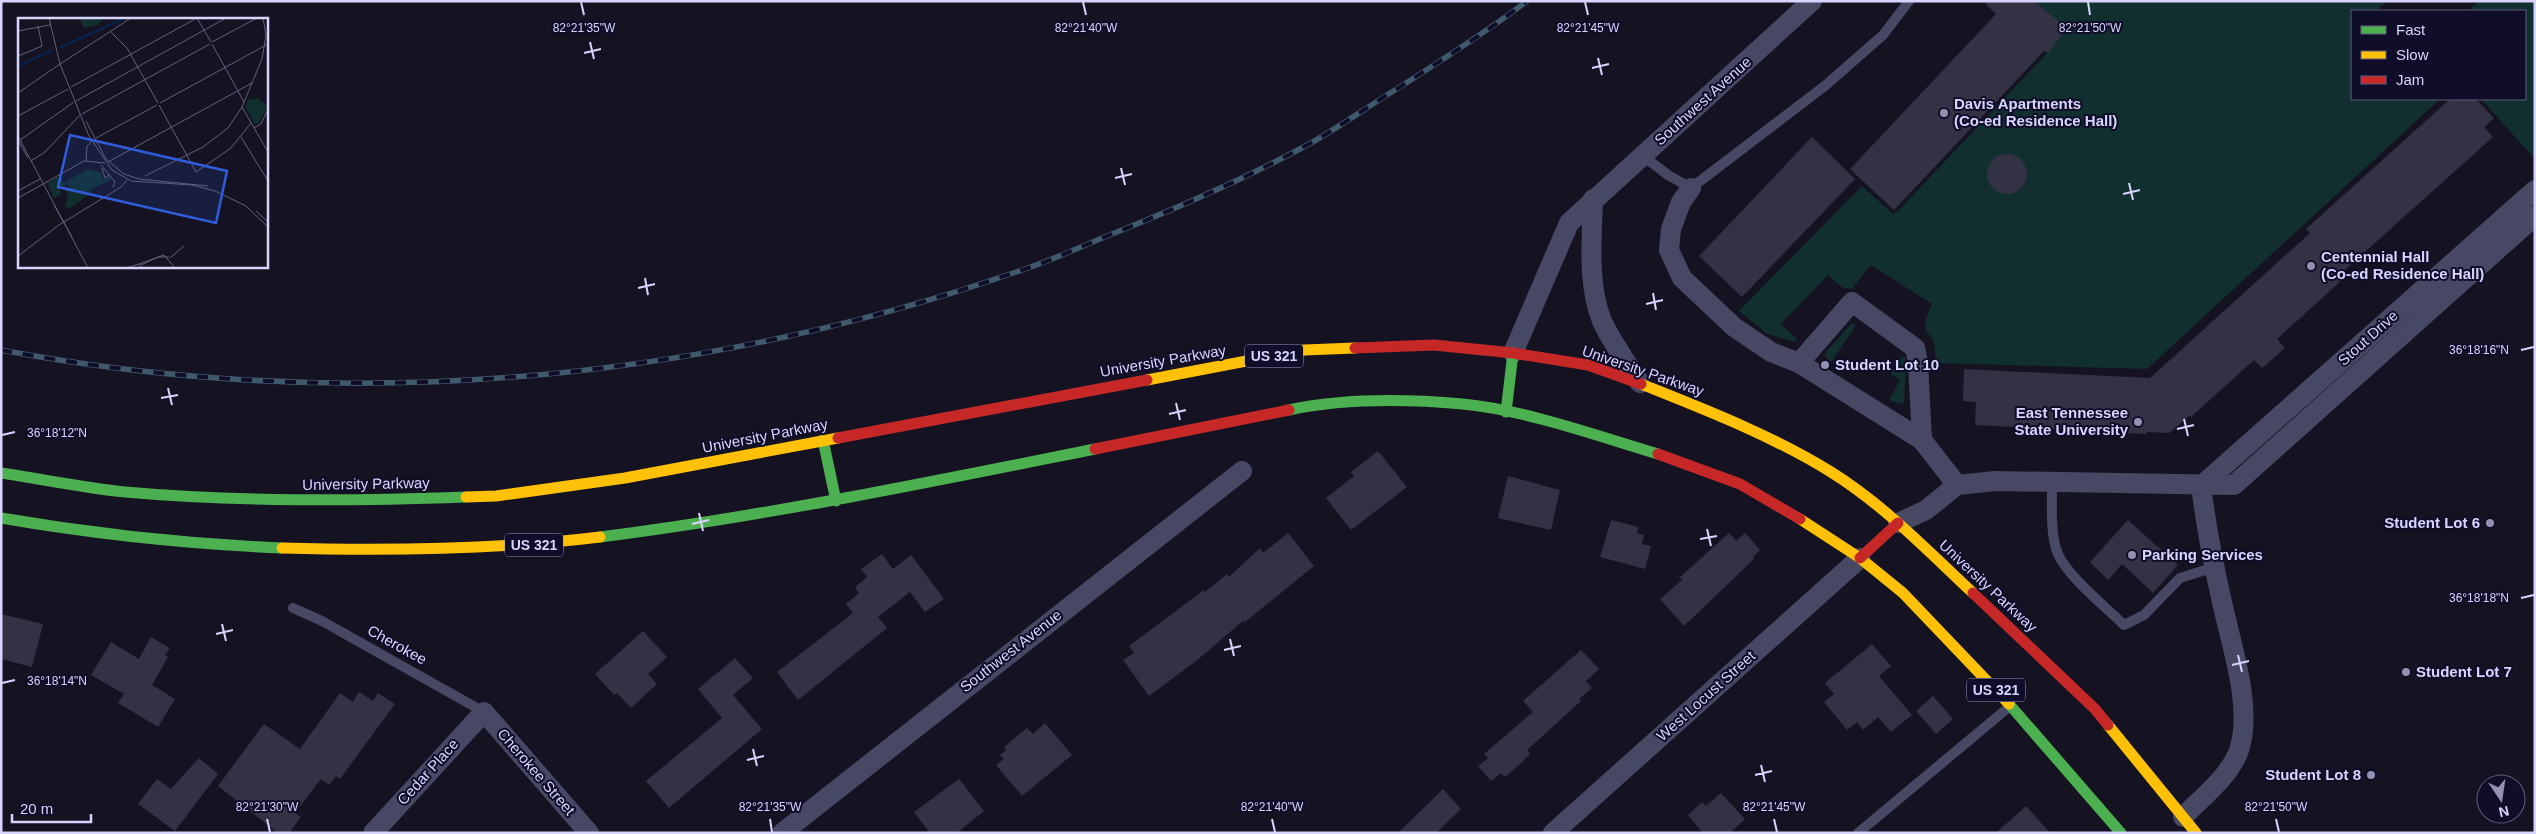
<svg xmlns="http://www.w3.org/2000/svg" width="2536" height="834" font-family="Helvetica,sans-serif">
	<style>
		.green { fill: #102f2e }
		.building { fill: #333144 }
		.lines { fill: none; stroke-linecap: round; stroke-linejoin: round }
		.lane { stroke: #474863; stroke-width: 10 }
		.street { stroke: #474863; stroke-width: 20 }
		.fast { stroke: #4caf50; stroke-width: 11 }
		.slow { stroke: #ffc107; stroke-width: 11 }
		.jam { stroke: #c62828; stroke-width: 11 }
		.rail-casing { stroke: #40596c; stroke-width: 5.5 }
		.rail { stroke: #100d28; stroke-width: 4; stroke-dasharray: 11; stroke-linecap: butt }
		.ticks { fill: none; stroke: #d7d5ff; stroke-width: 2 }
		.poi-dot { fill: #9391b2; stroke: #100d28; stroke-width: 2 }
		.labels { text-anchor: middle; stroke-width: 4; stroke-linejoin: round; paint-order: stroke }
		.shield { fill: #100d28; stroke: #9b99be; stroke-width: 1 }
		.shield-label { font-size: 14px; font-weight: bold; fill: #d7d5ff }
		.street-label { font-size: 15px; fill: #d7d5ff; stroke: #100d28 }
		.poi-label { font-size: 15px; font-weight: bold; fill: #d7d5ff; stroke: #100d28; text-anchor: start }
		.inset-river { fill: none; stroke: #08224a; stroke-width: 2.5 }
		.inset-road { fill: none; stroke: #63617a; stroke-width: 1 }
		.view { fill: #305cdc; fill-opacity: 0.15; stroke: #305cdc; stroke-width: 2.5 }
		.inset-edge { fill: none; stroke: #d7d5ff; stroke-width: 2.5 }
		.ticks-label { font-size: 12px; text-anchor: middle; fill: #d7d5ff; stroke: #100d28; stroke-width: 4; stroke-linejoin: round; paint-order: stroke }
	</style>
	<rect width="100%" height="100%" fill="#151322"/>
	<!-- green -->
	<path class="green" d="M 2038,1 L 2388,1 L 2376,11 L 2352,11 L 2352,99 L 2440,99 L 2147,369 L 1935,363 L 1935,348 L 1932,338 L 1926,331 L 1925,321 L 1932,304 L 1871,265 L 1852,289 L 1843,288 L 1828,275 L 1781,324 L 1796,338 L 1796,342 L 1767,334 L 1739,311 L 1862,186 L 1893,214 L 1898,211 L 2047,53 L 2015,26 Z
		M 2479,1 L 2535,1 L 2535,159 L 2481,99 L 2525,99 L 2525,11 L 2468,11 Z
		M 1851,324 L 1856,325 L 1831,362 L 1825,356 L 1826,352 Z
		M 1902,357 L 1906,358 L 1904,402 L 1899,404 L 1889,400 L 1900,380 L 1890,374 Z"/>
	<!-- building -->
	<path class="building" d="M 1983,1 L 2034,1 L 2067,28 L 2048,53 L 2045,50 L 1894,210 L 1850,169 L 1996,14 Z
		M 2450,99 L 2476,99 L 2494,118 L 2484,127 L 2493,137 L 2338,276 L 2342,280 L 2277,339 L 2285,348 L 2262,368 L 2254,360 L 2191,417 L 2190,415 L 2169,433 L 2147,432 L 2146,434 L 1975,425 L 1976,402 L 1963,401 L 1964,369 L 2150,378 L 2310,233 L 2306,229 Z
		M 1812,137 L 1855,179 L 1742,297 L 1699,256 Z
		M1987 174a20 20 0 1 1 40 0a20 20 0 1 1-40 0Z
		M 1378,451 L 1407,487 L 1351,530 L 1326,498 L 1354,476 L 1351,472 Z
		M 1508,476 L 1560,490 L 1551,530 L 1498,518 Z
		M 1611,520 L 1639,527 L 1637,533 L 1644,535 L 1642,544 L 1651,546 L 1645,569 L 1600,557 Z
		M 2128,520 L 2178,565 L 2153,593 L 2122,564 L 2108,580 L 2090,562 Z
		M 1288,533 L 1314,566 L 1245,622 L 1243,621 L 1196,661 L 1149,696 L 1123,660 L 1134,653 L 1129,646 L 1204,590 L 1205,592 L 1227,574 L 1229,577 L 1260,548 L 1263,553 Z
		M 1729,533 L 1736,541 L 1745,533 L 1760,550 L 1753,557 L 1754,559 L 1684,626 L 1660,599 L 1683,579 L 1679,578 Z
		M 882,554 L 893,569 L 911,555 L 944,599 L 925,612 L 910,592 L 878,617 L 887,628 L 798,700 L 777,672 L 853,613 L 846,604 L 859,593 L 855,587 L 867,577 L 861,569 Z
		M 1,614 L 43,624 L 32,667 L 1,659 Z
		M 643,631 L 667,657 L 648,674 L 657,684 L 631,708 L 617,693 L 614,695 L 595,674 Z
		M 151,637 L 170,648 L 165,655 L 168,657 L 152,685 L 175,699 L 158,727 L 118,703 L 124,694 L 91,675 L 111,642 L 139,659 Z
		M 1872,644 L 1891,666 L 1879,676 L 1912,715 L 1891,732 L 1878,717 L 1863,730 L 1857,722 L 1847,730 L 1824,702 L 1834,694 L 1825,683 Z
		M 1581,650 L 1599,669 L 1586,681 L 1592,688 L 1579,699 L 1581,701 L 1527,750 L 1530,754 L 1522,762 L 1505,777 L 1501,773 L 1491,781 L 1478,766 L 1488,758 L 1484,754 L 1533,712 L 1523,701 Z
		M 735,658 L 753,678 L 733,695 L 762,729 L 669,808 L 646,781 L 722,718 L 698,689 Z
		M 359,692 L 373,701 L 378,693 L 395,704 L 340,779 L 336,776 L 329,785 L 321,779 L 295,813 L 301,817 L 289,833 L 278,833 L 218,786 L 264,724 L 300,749 L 340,693 L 353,702 Z
		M 1933,696 L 1953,719 L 1936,734 L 1916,711 Z
		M 1045,723 L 1072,755 L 1022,796 L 996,765 L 1004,759 L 1000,755 L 1006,750 L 1004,747 L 1027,728 L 1033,734 Z
		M 199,758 L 218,774 L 175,831 L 138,804 L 157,779 L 171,789 Z
		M 959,779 L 984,811 L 957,833 L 930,833 L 914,812 Z
		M 1443,789 L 1461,809 L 1436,833 L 1398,833 Z
		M 1721,793 L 1745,819 L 1730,833 L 1703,833 L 1688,815 L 1702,802 L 1706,806 Z
		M 2026,806 L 2050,833 L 1996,833 Z"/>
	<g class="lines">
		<!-- lane -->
		<path class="lane" d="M 1643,156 L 1668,175 L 1691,188 L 1826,85 L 1883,35 L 1909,1
			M 2052,481 C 2052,501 2050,537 2058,554 C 2068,577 2106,607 2124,625 L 2144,615 L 2180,578 L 2215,567
			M 293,608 L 322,621 L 484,712
			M 1858,833 L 2009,707"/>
		<!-- street -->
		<path class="street" d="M 1691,188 L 1681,202 L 1671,229 L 1669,250 L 1682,278 L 1734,327 L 1771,352 L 1799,363 L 1922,440 L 1957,485
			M 1593,199 C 1592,239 1587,284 1602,321 C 1612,343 1627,363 1640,383
			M 1513,353 L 1569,223 L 1812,1
			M 1799,363 L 1852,302 L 1915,348 L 1918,362 L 1922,440
			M 2201,486 L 2535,190
			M 1898,523 L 1926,510 L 1957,485 L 1995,481 L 2234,485 L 2535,216
			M 2183,817 C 2202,797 2232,775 2240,747 C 2252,704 2231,645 2222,602 C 2213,563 2206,525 2201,486
			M 373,833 L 484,712 L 589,833
			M 782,833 L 1242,471
			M 1553,833 L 1860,558"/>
		<!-- fast -->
		<path class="fast" d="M 1289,410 C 1345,398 1406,399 1463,404 C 1525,410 1598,436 1658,454
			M 1506,412 L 1513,353
			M 823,440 L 836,501
			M 1,473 C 42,479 84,488 125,492 C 239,502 352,501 466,497
			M 1,518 C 94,534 188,544 282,548
			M 600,537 C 766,516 930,482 1095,449
			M 2009,704 L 2121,833"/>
		<!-- slow -->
		<path class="slow" d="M 1147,380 L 1304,350 L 1355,348
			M 1641,384 C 1706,410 1771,435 1831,472 C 1884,505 1928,551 1973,593
			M 466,497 L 496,496 L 625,478 L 838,438
			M 1800,519 L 1860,558 L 1903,593 L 2009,704
			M 282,548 C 388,551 494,550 600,537
			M 2108,725 L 2196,833"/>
		<!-- jam -->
		<path class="jam" d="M 1355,348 L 1434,345 L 1513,353 L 1588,365 L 1641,384
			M 838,438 L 1147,380
			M 1095,449 L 1289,410
			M 1658,454 L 1740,484 L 1800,519
			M 1860,558 L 1898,523
			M 1973,593 L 2095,709 L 2108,725"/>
		<!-- rail casing -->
		<g class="rail-casing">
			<path id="rail" d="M 1,350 C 342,414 695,384 1022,270 C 1053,260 1082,246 1112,234 C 1180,207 1247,178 1311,143 C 1341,126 1370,105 1400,87 C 1443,59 1487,32 1527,1"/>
		</g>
		<!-- rail -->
		<use href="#rail" class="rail"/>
	</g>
	<!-- ticks -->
	<path class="ticks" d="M 581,2 L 584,15M 1083,2 L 1086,15M 1585,2 L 1588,15M 2088,2 L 2090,15M 590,42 L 594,59M 584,53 L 601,49M 1598,58 L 1602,75M 1592,68 L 1609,64M 1121,168 L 1125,185M 1115,178 L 1132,174M 2129,183 L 2133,200M 2123,194 L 2140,190M 645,278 L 648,295M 638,288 L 655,284M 1653,293 L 1656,310M 1646,304 L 1663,300M 2521,350 L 2534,347M 168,388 L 172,405M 161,398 L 178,395M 1176,403 L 1180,420M 1169,414 L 1186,410M 2184,419 L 2188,436M 2177,429 L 2194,425M 2,435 L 15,432M 699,513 L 703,531M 692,524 L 709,520M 1707,529 L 1711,546M 1700,539 L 1717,536M 2521,598 L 2534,595M 222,624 L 226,641M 216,634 L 233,630M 1230,639 L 1234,656M 1224,650 L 1241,646M 2238,655 L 2242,672M 2232,665 L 2249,661M 2,683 L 15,680M 753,749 L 757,766M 747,760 L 764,756M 1761,765 L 1765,782M 1755,775 L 1772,771M 267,819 L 270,832M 770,819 L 772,832M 1272,819 L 1275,832M 1774,819 L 1777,832M 2276,819 L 2279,832"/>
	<!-- markers -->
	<g class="poi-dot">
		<circle cx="1944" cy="113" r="5"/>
		<circle cx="2311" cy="266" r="5"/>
		<circle cx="1825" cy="365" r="5"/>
		<circle cx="2138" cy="422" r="5"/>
		<circle cx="2490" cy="523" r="5"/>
		<circle cx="2132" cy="555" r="5"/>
		<circle cx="2406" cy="672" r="5"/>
		<circle cx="2371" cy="775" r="5"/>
	</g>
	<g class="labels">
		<!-- shield labels -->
		<g class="shield">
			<rect x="1245" y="344.5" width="58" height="23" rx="4"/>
			<rect x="505" y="533.5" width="58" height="23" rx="4"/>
			<rect x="1967" y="678.5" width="58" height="23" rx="4"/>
		</g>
		<g class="shield-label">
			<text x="1274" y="361">US 321</text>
			<text x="534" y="550">US 321</text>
			<text x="1996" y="695">US 321</text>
		</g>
		<!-- street labels -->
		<g class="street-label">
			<text transform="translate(1703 101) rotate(-42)" y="5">Southwest Avenue</text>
			<text transform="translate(2368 338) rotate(-42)" y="5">Stout Drive</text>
			<text transform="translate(1163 361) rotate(-10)" y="5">University Parkway</text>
			<text transform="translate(1643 371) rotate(19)" y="5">University Parkway</text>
			<text transform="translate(765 436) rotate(-11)" y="5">University Parkway</text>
			<text transform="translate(366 484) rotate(-1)" y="5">University Parkway</text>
			<text transform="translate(1988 586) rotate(43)" y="5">University Parkway</text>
			<text transform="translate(397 645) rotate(29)" y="5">Cherokee</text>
			<text transform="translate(1011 651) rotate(-38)" y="5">Southwest Avenue</text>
			<text transform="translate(1706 696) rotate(-42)" y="5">West Locust Street</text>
			<text transform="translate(428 772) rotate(-48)" y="5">Cedar Place</text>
			<text transform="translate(536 772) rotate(49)" y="5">Cherokee Street</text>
		</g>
		<!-- poi labels -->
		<g class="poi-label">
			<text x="1954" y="109">Davis Apartments<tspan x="1954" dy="17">(Co-ed Residence Hall)</tspan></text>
			<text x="2321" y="262">Centennial Hall<tspan x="2321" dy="17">(Co-ed Residence Hall)</tspan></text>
			<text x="1835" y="370">Student Lot 10</text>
			<text x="2128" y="418" text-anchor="end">East Tennessee<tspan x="2128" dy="17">State University</tspan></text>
			<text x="2480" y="528" text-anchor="end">Student Lot 6</text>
			<text x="2142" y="560">Parking Services</text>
			<text x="2416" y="677">Student Lot 7</text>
			<text x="2361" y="780" text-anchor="end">Student Lot 8</text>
		</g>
	</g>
	<!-- overview -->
	<g transform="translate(18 18)">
		<rect width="250" height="250" fill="#151322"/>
		<path d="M 61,0 L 86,0 L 79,7 L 66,10 ZM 240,80 L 249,88 L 242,104 L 237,107 L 227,88 L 230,82 ZM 69,151 L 83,155 L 85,162 L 91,158 L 94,161 L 72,172 L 73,175 L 52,190 L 47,189 L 50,179 L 47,172 L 52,170 L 50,166 L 42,170 L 43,176 L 36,180 L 29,165 L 42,158 L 46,165 Z" fill="#102f2e"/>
		<path class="inset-river" d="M 41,30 L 107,0M 0,48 L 34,32"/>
		<path class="inset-road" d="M 31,0 L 42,46 L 113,0M 179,0 L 193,24M 0,13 L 32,7M 92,13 L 109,30 L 140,85M 194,24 L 239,0M 194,26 L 226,84M 0,38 L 24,28 L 20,8M 53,69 L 179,0M 0,75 L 42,46 L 71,118 L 94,152 L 113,163 L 174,167 L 197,173 L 228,188 L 250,209M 58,83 L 208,0M 142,85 L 250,26M 141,87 L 178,154 L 213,130 L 233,105M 224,89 L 250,134M 64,96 L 192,26M 0,98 L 50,71M 68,103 L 88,141 L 106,156 L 121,161 L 190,168M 236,110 L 243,106 L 250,91M 0,118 L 70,250M 223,119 L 250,163M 78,120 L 139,87M 0,122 L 10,140M 2,122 L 56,84M 13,143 L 27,134 L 62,97M 68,143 L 69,128 L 74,123M 90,144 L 234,65M 83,147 L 97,164 L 95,169M 84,150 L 87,160 L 91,157M 127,158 L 185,129 L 210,110 L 224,89 L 244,41 L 248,17 L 245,0M 0,173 L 22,161M 0,180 L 66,143 L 87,145M 36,187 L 54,219M 238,193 L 250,204M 0,238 L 41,207 L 103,169 L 109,162M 152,240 L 166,228M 121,246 L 146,237 L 157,250M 123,247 L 140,239 L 151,239M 108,250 L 121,246 L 124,250"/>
		<path class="view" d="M 52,117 L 209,153 L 198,205 L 40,169 Z"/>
		<rect width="250" height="250" class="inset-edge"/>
	</g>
	<g class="ticks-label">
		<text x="584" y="32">82°21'35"W</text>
		<text x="1086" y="32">82°21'40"W</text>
		<text x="1588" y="32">82°21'45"W</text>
		<text x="2090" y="32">82°21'50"W</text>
		<text x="2479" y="354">36°18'16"N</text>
		<text x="57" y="437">36°18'12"N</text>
		<text x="2479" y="602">36°18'18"N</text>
		<text x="57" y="685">36°18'14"N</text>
		<text x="267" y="811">82°21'30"W</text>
		<text x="770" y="811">82°21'35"W</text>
		<text x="1272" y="811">82°21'40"W</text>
		<text x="1774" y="811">82°21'45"W</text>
		<text x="2276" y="811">82°21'50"W</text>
	</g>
	<!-- border -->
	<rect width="2536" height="834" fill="none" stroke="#d7d5ff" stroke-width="5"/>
	<!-- legend -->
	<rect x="2351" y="10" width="175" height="90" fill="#100d28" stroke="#605d7e"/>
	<rect x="2361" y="26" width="25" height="8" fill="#4caf50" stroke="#605d7e"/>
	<text x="2396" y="35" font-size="15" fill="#d7d5ff">Fast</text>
	<rect x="2361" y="51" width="25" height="8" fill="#ffc107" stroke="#605d7e"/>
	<text x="2396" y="60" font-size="15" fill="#d7d5ff">Slow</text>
	<rect x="2361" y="76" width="25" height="8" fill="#c62828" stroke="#605d7e"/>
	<text x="2396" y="85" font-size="15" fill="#d7d5ff">Jam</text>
	<!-- north arrow -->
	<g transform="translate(2501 799) rotate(167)"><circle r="24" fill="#100d28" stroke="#605d7e"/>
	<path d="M0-4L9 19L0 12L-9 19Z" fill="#9391b2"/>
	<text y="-8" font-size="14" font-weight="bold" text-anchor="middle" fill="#d7d5ff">N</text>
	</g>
	<!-- scale -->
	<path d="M12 814v8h79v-8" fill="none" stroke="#d7d5ff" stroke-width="2.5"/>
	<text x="20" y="814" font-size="15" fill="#d7d5ff" stroke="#100d28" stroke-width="4" paint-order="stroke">20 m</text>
</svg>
